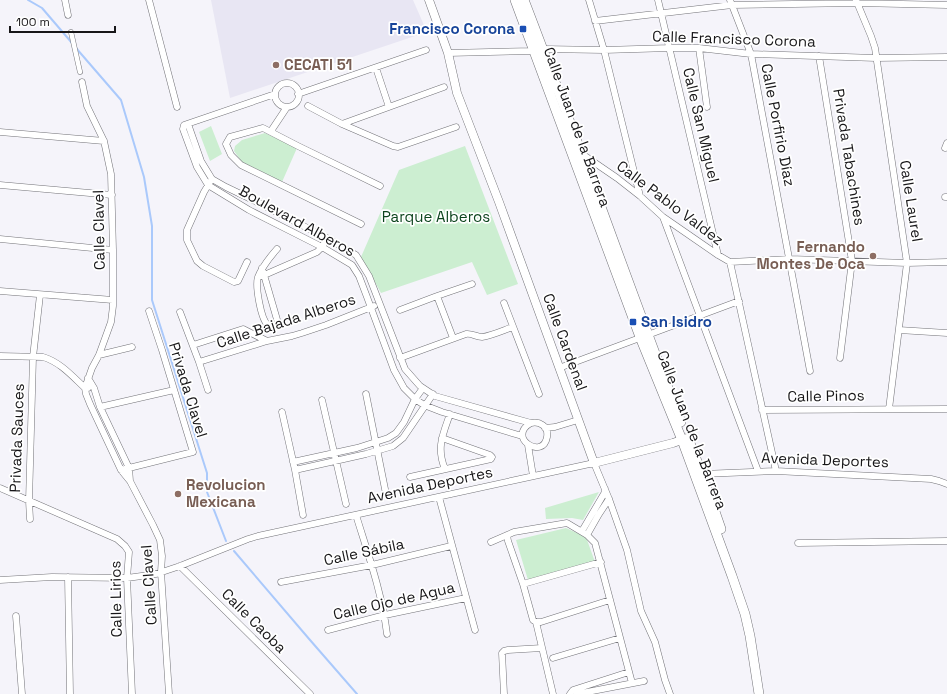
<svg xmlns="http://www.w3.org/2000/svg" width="947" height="694" font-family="'Space Grotesk',sans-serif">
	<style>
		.built { fill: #e8e6f3 }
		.green { fill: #cceed1 }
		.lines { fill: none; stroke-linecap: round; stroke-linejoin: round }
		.stream { stroke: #aac9fb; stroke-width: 2 }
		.pedestrian-casing { stroke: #737378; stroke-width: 5.5 }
		.minor-casing { stroke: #737378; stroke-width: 7 }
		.tertiary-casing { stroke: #737378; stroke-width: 9 }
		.secondary-casing { stroke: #737378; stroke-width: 10 }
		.pedestrian { stroke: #fff; stroke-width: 4.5 }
		.minor { stroke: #fff; stroke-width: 6 }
		.tertiary { stroke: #fff; stroke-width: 8 }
		.secondary { stroke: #fff; stroke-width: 9 }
		.transit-dot { fill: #1a4fb4; stroke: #fff; stroke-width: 1.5 }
		.education-dot { fill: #8d6e63; stroke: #fff; stroke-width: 1.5 }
		.labels { text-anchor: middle; stroke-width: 3.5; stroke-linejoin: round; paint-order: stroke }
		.transit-label { font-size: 15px; font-weight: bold; fill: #164399; stroke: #fff; text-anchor: end }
		.street-label { font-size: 15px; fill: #171618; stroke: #fff }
		.education-label { font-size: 15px; font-weight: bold; fill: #785e54; stroke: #fff; text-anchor: start }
		.park-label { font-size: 15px; fill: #0c441d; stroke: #fff }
	</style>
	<rect width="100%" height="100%" fill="#f5f4fa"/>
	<!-- built -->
	<path class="built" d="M 211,0 L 413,0 L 427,32 L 230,98 Z"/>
	<!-- green -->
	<path class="green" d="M 211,126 L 222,154 L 210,161 L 199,132 Z
		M 265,133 L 297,148 L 282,182 L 242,162 L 234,151 L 235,146 L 242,140 Z
		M 465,146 L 518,284 L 487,295 L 472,262 L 381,293 L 361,257 L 399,170 Z
		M 599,492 L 583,520 L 572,518 L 546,519 L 545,508 Z
		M 566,528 L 586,537 L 595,562 L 528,580 L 516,540 Z"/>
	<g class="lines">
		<!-- stream -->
		<path class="stream" d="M 28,0 L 42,8 L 72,43
			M 76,48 L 121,100 L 144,177 L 152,226 L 152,300 L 207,473 L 207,492 L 226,541
			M 234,551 L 310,640 L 357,694"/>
		<!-- pedestrian casing -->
		<g class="pedestrian-casing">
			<path id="pedestrian" d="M 71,32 L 80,72"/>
		</g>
		<!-- minor casing -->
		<g class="minor-casing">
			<path id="minor" d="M 65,0 L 68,15
				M 149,0 L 177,107
				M 589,0 L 604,50 L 640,196
				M 658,0 L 718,255
				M 730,0 L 751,54 L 810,371
				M 856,0 L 871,36 L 875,48 L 907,263 L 889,409
				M 595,21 L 732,5 L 857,3 L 947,5
				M 699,48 L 707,107
				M 448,53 L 534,51 L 543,49 L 604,50 L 670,48 L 699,48 L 751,54 L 876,58 L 947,57
				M 819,56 L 852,261 L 840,358
				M 376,68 L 389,107
				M 82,82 L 87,106 L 104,141 L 111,174 L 113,250 L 113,306 L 111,322 L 99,355 L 92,368 L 85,388 L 86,394 L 90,404 L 121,470 L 130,481 L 153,525 L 160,540 L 162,556 L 161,572 L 169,694
				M275 95a12 12 0 1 1 24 0a12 12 0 1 1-24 0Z
				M 275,94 L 184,125 L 183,129 L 197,167 L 208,185 L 249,210 L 322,247 L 352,265 L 359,276 L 367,297 L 394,370 L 404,388 L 415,399 L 424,405 L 442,412 L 522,436
				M 298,94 L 426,50
				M 308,106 L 342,124 L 393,146 L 398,147 L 456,127
				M 188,124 L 201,161 L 212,179 L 226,187 L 253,200 L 327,238 L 356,255 L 369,276 L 405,369 L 420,386 L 435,396 L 531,423 C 539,421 549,426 547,437 C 543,461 506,437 531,423
				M 342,124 L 444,87
				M 271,131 L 287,107
				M 0,132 L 104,141
				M 945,148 L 947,143
				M 582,154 L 617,178 L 640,196 L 663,217 L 718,255 L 730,262 L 790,259 L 907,263 L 947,262
				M 210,182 L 204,192 L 187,230 L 187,240 L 197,261 L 203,266 L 234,282 L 238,281 L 247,262
				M 0,185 L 112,195
				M 945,197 L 947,197
				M 663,217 L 758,471
				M 361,224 L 241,165 L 231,155 L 226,144 L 230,137 L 263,128 L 298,146 L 380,186
				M 0,239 L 113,250
				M 730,262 L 776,471
				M 262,268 L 278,323 L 274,327 C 271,327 270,327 268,325 C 261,320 255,286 258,277 C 262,267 270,257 277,249
				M 262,276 L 317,252 L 322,247 L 327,238
				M 0,291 L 113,300
				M 437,296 L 453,338
				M 504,303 L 539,394
				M 400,310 L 437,296 L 472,284
				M 180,312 L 199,362 L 208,390
				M 899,330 L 947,333
				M 193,345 L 243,329 L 267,341
				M 99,355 L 132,347
				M 0,356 L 43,357 C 60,362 72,376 85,388 L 88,388
				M 400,358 L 466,334 C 472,333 476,337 482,337 C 491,336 504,330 513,327
				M 199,362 L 267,341 L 292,336 L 302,333 L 326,325 L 374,306
				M 559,368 L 739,301
				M 88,378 L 94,388 L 100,407 L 129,468 L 130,481
				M 366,394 L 386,494
				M 322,400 L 346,504
				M 100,407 L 174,390
				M 762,410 L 947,409
				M 282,412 L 295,470 L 303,515
				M 545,428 L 555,427 L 578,420
				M 528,445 L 533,476
				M 293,462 L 357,448 L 388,438 L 396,433 L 404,422 L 415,399 L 423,388
				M 445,469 C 436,448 443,434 450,414
				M 121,470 L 193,452 L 162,350 L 149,311
				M 295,470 L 366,454 L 393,446 L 403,438 L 433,394
				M 702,474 L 776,471 L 931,479 L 939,481 L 947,484
				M 410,477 L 491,459 L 492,457 L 490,455 L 442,438
				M 0,488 L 117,539 L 125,546 L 129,552 L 127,578 L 132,694
				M 439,497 L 475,630
				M 356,515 C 368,554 382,593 387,634
				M 30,519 L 29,501 L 33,357 L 40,295
				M 582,531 L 605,492 L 605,489
				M 507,535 L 508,541 L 523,584 L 533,620 L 536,622 L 553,694
				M 587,535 L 599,514 L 609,499
				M 491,542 L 514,532 L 567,523 L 587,535 L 595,543 L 632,683
				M 798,543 L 947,541
				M 180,566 L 310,694
				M 68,577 L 70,694
				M 0,580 L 52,577 L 127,578 L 156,574 L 180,566 L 248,539 L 258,536 L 594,463 L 609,499 L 627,550 L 641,611 L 655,642 L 665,680 L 670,694
				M 281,582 L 372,565 L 451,546
				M 523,584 L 601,562
				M 16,616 L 22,694
				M 536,622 L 541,622 L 610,600
				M 328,630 L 385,615 L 466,598
				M 553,658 L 620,638
				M 504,694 L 502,653 L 504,651 L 508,650 L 542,648
				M 570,694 L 573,690 L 629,672
				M 577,694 L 644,681"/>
		</g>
		<!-- tertiary casing -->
		<g class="tertiary-casing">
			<path id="tertiary" d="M 429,0 L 448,53 L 457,93 L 499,202 L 594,463 L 673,443 L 687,438"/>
		</g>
		<!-- secondary casing -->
		<g class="secondary-casing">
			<path id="secondary" d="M 515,0 L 640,337 L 682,440 L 732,576 L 745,614 L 750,636 L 759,694
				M 524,0 C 578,140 627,282 681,422
				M 690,443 L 702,474 L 721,529"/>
		</g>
		<!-- pedestrian -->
		<use href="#pedestrian" class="pedestrian"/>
		<!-- minor -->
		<use href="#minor" class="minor"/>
		<!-- tertiary -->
		<use href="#tertiary" class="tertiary"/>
		<!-- secondary -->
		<use href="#secondary" class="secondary"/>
	</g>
	<!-- markers -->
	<g class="transit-dot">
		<rect x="519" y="25" width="8" height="8" rx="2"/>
		<rect x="629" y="318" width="8" height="8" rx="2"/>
	</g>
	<g class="education-dot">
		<circle cx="276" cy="65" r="4"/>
		<circle cx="873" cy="256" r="4"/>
		<circle cx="178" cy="494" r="4"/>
	</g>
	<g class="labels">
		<!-- transit labels -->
		<g class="transit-label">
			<text x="515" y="34">Francisco Corona</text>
			<text x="641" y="327" text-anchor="start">San Isidro</text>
		</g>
		<!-- street labels -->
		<g class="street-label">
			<text transform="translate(734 39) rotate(2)" y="5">Calle Francisco Corona</text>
			<text transform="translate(701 125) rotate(77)" y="5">Calle San Miguel</text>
			<text transform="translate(778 125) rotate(79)" y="5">Calle Porfirio Díaz</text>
			<text transform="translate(577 127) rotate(70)" y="5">Calle Juan de la Barrera</text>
			<text transform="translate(849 157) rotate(81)" y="5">Privada Tabachines</text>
			<text transform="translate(911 201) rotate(81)" y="5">Calle Laurel</text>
			<text transform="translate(670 203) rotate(37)" y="5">Calle Pablo Valdez</text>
			<text transform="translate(297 221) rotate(29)" y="5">Boulevard Alberos</text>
			<text transform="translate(99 230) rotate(-91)" y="5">Calle Clavel</text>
			<text transform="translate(286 321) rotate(-18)" y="5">Calle Bajada Alberos</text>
			<text transform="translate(565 342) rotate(70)" y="5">Calle Cardenal</text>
			<text transform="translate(188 390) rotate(73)" y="5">Privada Clavel</text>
			<text transform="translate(826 396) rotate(-1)" y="5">Calle Pinos</text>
			<text transform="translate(692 430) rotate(69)" y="5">Calle Juan de la Barrera</text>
			<text transform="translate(17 438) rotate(-88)" y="5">Privada Sauces</text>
			<text transform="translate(825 460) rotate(2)" y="5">Avenida Deportes</text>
			<text transform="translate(430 485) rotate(-12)" y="5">Avenida Deportes</text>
			<text transform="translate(364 552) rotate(-12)" y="5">Calle Sábila</text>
			<text transform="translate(149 585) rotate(-94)" y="5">Calle Clavel</text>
			<text transform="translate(116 599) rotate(-91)" y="5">Calle Lirios</text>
			<text transform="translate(394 601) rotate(-13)" y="5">Calle Ojo de Agua</text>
			<text transform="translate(254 621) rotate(45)" y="5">Calle Caoba</text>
		</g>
		<!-- education labels -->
		<g class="education-label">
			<text x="284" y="70">CECATI 51</text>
			<text x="865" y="252" text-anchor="end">Fernando<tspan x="865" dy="17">Montes De Oca</tspan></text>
			<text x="186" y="490">Revolucion<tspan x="186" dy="17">Mexicana</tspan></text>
		</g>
		<!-- park labels -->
		<g class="park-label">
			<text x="436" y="222">Parque Alberos</text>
		</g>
	</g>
	<!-- scale -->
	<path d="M10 26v6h105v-6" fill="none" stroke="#171618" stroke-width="2"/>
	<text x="16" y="26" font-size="12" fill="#171618" stroke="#ffffff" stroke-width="3" paint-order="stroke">100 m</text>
</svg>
